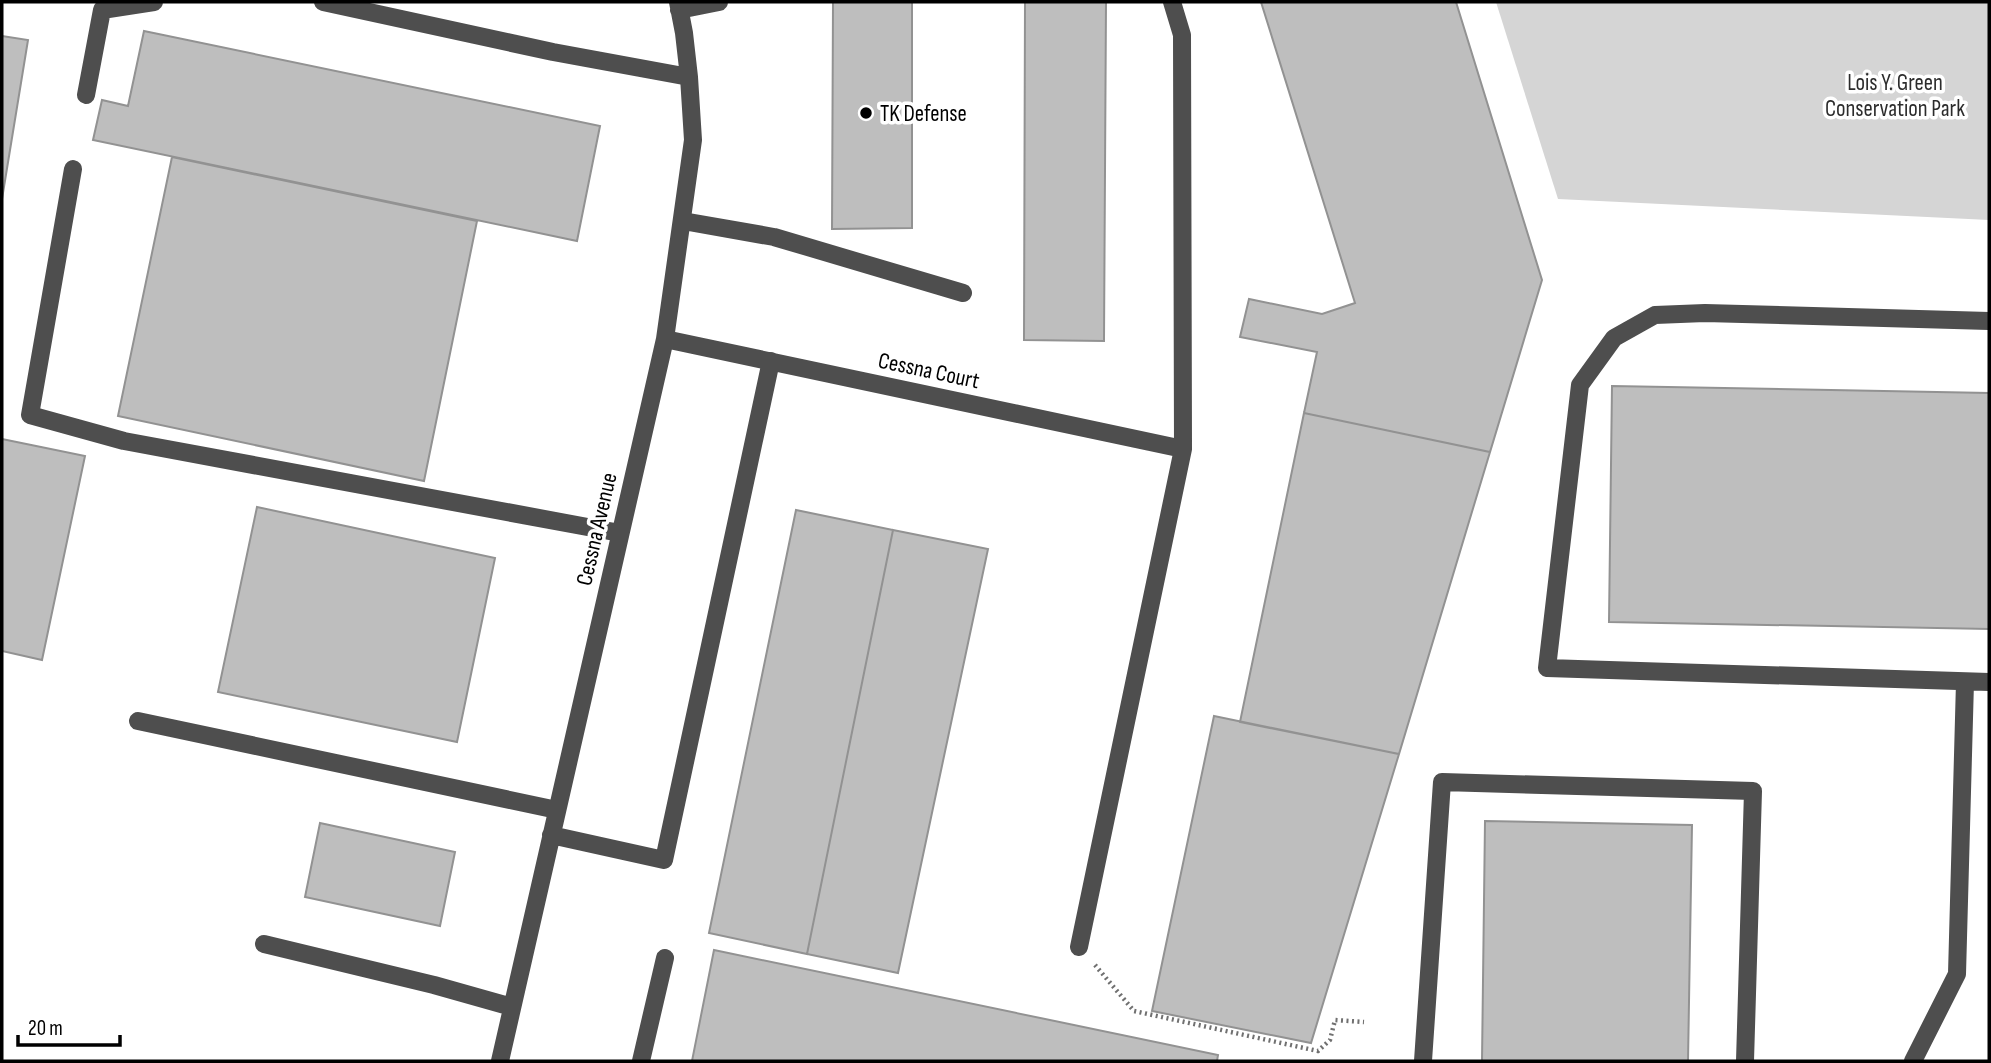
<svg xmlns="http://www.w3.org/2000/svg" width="1991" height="1063" font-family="'Sofia Sans Condensed',sans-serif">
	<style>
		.green { fill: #d5d5d5 }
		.building { fill: #bebebe; stroke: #929292; stroke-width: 2 }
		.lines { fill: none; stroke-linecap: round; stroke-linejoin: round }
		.path { stroke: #707070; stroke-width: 4.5; stroke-dasharray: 2 3.5; stroke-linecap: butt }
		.minor { stroke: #4e4e4e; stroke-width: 18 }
		.poi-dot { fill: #000; stroke: #fff; stroke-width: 2.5 }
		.labels { text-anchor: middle; stroke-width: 7; stroke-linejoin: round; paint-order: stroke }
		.park-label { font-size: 23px; fill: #2c2c2c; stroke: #fff }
		.poi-label { font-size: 23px; fill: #000; stroke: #fff; text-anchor: start }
		.street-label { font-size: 23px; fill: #000; stroke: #fff }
	</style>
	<rect width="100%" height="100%" fill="#fff"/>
	<!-- green -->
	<path class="green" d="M 1496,2 L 1989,2 L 1989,220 L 1558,199 Z"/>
	<!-- building -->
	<path class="building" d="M 833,2 L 912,2 L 912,228 L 832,229 Z
		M 1025,2 L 1106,2 L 1104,341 L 1024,340 Z
		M 1261,2 L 1456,2 L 1542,280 L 1490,452 L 1304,413 L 1317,352 L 1240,337 L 1249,299 L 1322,314 L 1355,303 Z
		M 144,31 L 600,126 L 577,241 L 93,140 L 102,100 L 128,106 Z
		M 2,36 L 28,40 L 2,199 Z
		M 172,157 L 477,221 L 424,481 L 118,416 Z
		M 1612,386 L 1989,393 L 1989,629 L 1609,622 Z
		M 1304,413 L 1490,452 L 1399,754 L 1240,722 Z
		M 2,439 L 85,456 L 42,660 L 2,651 Z
		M 257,507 L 495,558 L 457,742 L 218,692 Z
		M 796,510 L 893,530 L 807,954 L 709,933 Z
		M 893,530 L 988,549 L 898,973 L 807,954 Z
		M 1214,716 L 1399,754 L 1311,1043 L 1152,1011 Z
		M 1485,821 L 1692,825 L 1688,1061 L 1482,1061 Z
		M 320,823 L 455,852 L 440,926 L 305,897 Z
		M 714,950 L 1218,1055 L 1217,1061 L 692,1061 Z"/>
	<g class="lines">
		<!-- path -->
		<path class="path" d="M 1095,965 L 1134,1011 L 1318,1051 L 1330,1040 L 1335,1020 L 1364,1022"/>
		<!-- minor -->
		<path class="minor" d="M 323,2 L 553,52 L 689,77
			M 679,10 L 719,2
			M 86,95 L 102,10 L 154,2
			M 73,169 L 30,415 L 124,441 L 620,533
			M 683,221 L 774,237 L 963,293
			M 1989,321 L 1705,313 L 1655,315 L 1614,338 L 1580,385 L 1547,668 L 1989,682
			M 665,339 L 1183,449
			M 138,721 L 557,810
			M 551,835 L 664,860 L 771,361
			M 264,944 L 434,985 L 512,1007
			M 1079,947 L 1183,449 L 1182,35 L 1172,2
			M 500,1061 L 665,339 L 693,140 L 689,77 L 684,33 L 678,2
			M 641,1061 L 665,958
			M 1423,1061 L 1442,782 L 1753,791 L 1745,1061
			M 1913,1061 L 1957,974 L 1965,682"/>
	</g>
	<!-- markers -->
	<circle class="poi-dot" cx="866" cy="113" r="7"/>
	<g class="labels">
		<!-- park labels -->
		<g class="park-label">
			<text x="1895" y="90">Lois Y. Green<tspan x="1895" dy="26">Conservation Park</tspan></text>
		</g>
		<!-- poi labels -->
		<g class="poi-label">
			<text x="880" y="121">TK Defense</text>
		</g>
		<!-- street labels -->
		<g class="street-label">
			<text transform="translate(929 370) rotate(12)" y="8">Cessna Court</text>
			<text transform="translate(596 529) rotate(-77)" y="8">Cessna Avenue</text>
		</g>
	</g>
	<!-- border -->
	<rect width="1991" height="1063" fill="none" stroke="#000000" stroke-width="7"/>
	<!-- scale -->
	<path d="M18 1035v10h102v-10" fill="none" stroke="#000000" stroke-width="3.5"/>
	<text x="28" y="1035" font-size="21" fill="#000000" stroke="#ffffff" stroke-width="5" paint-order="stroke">20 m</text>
</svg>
